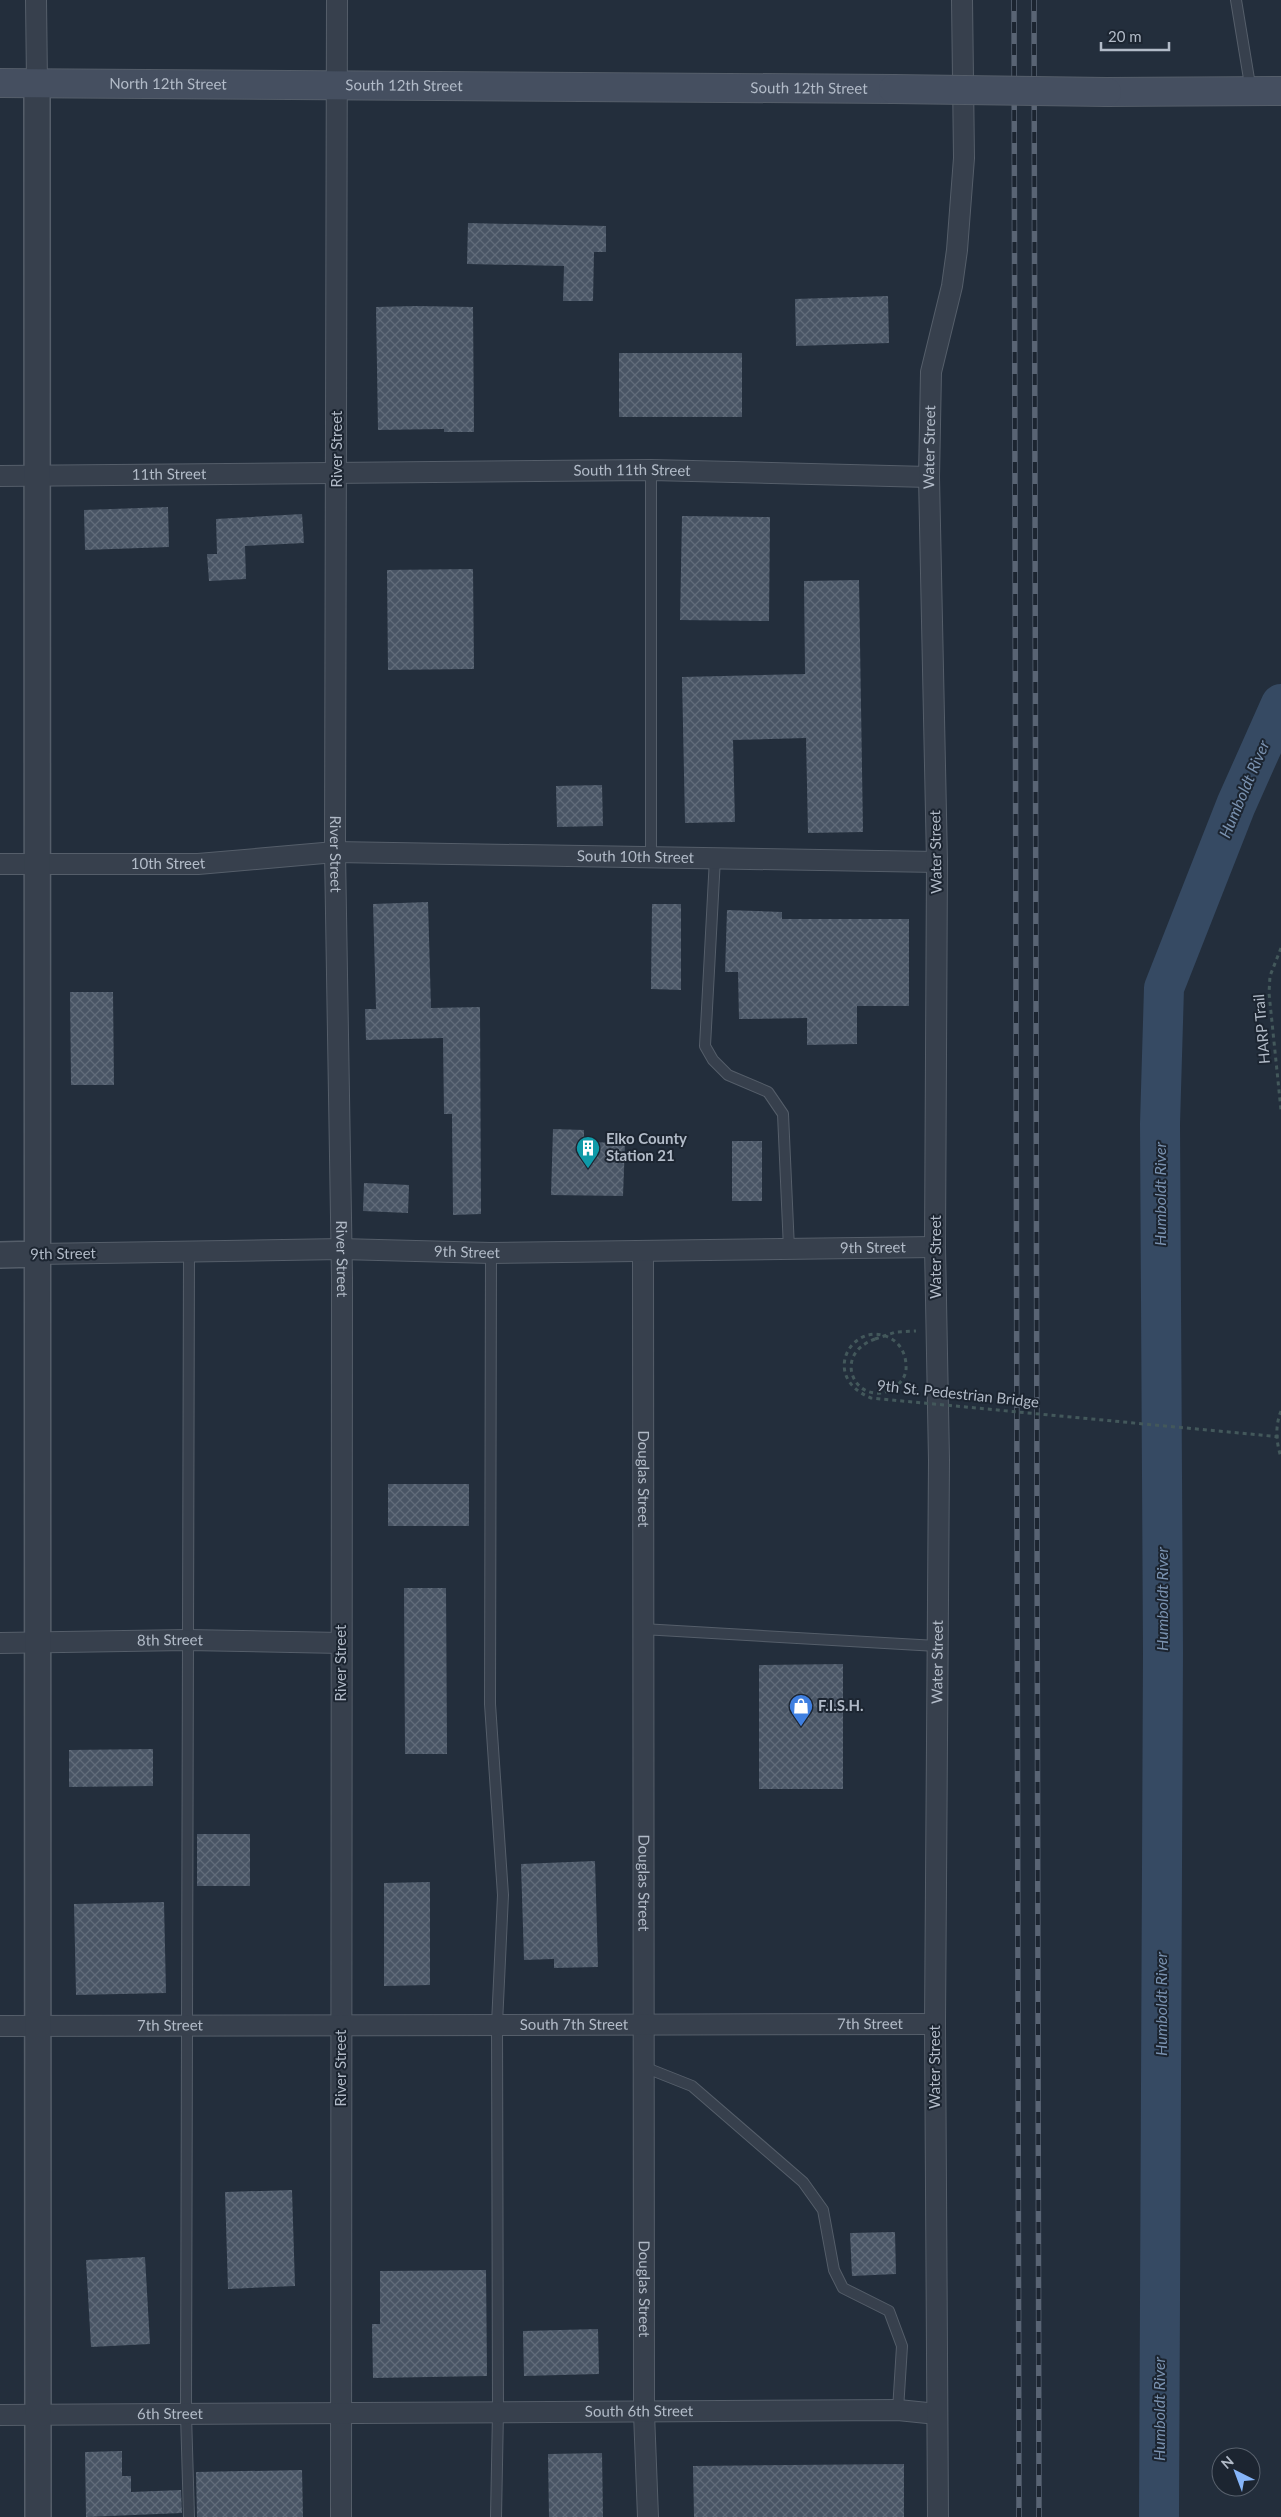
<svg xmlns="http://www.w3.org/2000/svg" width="1281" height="2517" font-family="Lato,sans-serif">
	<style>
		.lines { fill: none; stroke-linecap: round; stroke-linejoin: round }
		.river { stroke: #364a63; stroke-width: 40 }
		.building { fill: url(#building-cross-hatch) }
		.service-casing { stroke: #555e6a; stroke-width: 12 }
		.minor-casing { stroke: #555e6a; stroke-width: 22 }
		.tertiary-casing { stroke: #555e6a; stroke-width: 28 }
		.secondary-casing { stroke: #555e6a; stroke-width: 30 }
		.path { stroke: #43585b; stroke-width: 3; stroke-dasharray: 4 4; stroke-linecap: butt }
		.service { stroke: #37404d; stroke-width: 10 }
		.minor { stroke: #37404d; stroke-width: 20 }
		.tertiary { stroke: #37404d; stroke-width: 25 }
		.secondary { stroke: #454f60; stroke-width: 28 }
		.rail-casing { stroke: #596474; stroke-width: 5.5 }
		.rail { stroke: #1c2531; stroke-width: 4; stroke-dasharray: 11; stroke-linecap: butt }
		.secondary-bridge-casing { stroke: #555e6a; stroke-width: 30; stroke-linecap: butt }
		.path-bridge { stroke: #43585b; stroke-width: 3; stroke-dasharray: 4 4; stroke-linecap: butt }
		.secondary-bridge { stroke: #454f60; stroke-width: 28 }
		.labels { text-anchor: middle; stroke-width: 4; stroke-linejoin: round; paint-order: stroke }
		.street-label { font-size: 15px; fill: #b2bbc8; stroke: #1c2531 }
		.poi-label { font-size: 15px; font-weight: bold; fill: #b2bbc8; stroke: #1c2531; text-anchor: start }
		.water-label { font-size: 16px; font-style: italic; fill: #7a92b0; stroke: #1c2531 }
	</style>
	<defs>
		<pattern id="building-cross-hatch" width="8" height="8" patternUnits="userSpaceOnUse" patternTransform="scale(1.25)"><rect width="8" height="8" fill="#495565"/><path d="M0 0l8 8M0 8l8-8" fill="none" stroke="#616c7a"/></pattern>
	</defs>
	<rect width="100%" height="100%" fill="#232e3c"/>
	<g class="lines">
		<!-- river -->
		<path class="river" d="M 1159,2517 L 1163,1652 L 1160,1124 L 1164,988 L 1236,805 L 1281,704"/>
	</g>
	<!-- building -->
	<path class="building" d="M 468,223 L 606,226 L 606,252 L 594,252 L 593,301 L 563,301 L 564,266 L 467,264 Z
		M 888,296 L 889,343 L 796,346 L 795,299 Z
		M 416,306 L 473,307 L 474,432 L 444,432 L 444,429 L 378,430 L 376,307 Z
		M 619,353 L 742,353 L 742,417 L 619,417 Z
		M 168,507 L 169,547 L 85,550 L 84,510 Z
		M 302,514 L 304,543 L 245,546 L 246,579 L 209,581 L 207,554 L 217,554 L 216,519 Z
		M 682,516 L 770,517 L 769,621 L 680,620 Z
		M 473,569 L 474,669 L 388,670 L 387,570 Z
		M 859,580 L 863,832 L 808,833 L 806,738 L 733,740 L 735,822 L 685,823 L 682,677 L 805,674 L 804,581 Z
		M 602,785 L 603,826 L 557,827 L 556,786 Z
		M 428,902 L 431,1008 L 480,1007 L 481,1214 L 453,1215 L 452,1114 L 444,1114 L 443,1038 L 366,1040 L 365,1009 L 376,1009 L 373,904 Z
		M 652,904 L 681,904 L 681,990 L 651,989 Z
		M 727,910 L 782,912 L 782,919 L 909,919 L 909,1006 L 857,1006 L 857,1044 L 807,1045 L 807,1018 L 739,1019 L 738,972 L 725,972 Z
		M 70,992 L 113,992 L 114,1085 L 71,1085 Z
		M 553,1129 L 584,1130 L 584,1142 L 625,1143 L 623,1196 L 551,1195 Z
		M 732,1141 L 762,1141 L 762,1201 L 732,1201 Z
		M 364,1183 L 409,1185 L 408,1213 L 363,1211 Z
		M 388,1484 L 469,1484 L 469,1526 L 388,1526 Z
		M 404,1588 L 446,1588 L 447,1754 L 405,1754 Z
		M 843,1664 L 843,1789 L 759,1789 L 759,1665 Z
		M 153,1749 L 153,1786 L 69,1787 L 69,1750 Z
		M 197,1834 L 250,1834 L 250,1886 L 197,1886 Z
		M 595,1861 L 598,1967 L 554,1968 L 554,1959 L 524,1960 L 521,1864 Z
		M 430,1882 L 430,1985 L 384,1986 L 384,1883 Z
		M 164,1902 L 166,1993 L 76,1995 L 74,1904 Z
		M 292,2190 L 295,2286 L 228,2289 L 225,2192 Z
		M 895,2232 L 896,2274 L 852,2276 L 850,2233 Z
		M 145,2257 L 150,2344 L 91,2347 L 86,2260 Z
		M 486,2270 L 487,2376 L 373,2378 L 372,2324 L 380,2324 L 380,2271 Z
		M 598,2329 L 599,2374 L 524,2376 L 523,2331 Z
		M 122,2451 L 122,2476 L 131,2476 L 131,2492 L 181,2490 L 182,2513 L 86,2517 L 85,2452 Z
		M 602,2453 L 603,2517 L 549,2517 L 548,2454 Z
		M 904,2464 L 904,2517 L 694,2517 L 693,2466 Z
		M 302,2470 L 303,2517 L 197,2517 L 196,2472 Z"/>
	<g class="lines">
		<!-- service casing -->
		<g class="service-casing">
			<path id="service" d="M 1236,0 L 1251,91
				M 651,857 L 651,470
				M 715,858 L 705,1046 L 713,1060 L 728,1075 L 768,1092 L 783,1114 L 789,1249
				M 189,1251 L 186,2414 L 189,2517
				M 491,1253 L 490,1704 L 503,1895 L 497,2024 L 498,2412 L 496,2517
				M 642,1629 L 937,1646
				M 644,2067 L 692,2086 L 803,2182 L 823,2210 L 834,2270 L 843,2288 L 889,2311 L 902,2346 L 898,2410"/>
		</g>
		<!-- minor casing -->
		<g class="minor-casing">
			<g id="minor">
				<path d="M 36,0 L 37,82"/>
				<path id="s1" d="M 337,0 L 335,852 L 342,1278 L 341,2517"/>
				<path id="s2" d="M 0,476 L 651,470 L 929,477"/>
				<path id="s3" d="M 0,864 L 198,864 L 335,852 L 937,862"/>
				<path id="s4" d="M 643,1251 L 644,2413 L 648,2517"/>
				<path id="s5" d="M 37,1254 L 341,1249 L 491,1253 L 935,1247"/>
				<path id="s6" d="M 0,1643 L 187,1640 L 341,1643"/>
				<path id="s7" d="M 0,2026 L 935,2024"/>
				<path id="s8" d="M 0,2415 L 898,2410 L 937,2414"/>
				<path id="s9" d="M 938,2517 L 935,2024 L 939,1460 L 935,1247 L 937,862 L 929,477 L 931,372 L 952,286 L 957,250 L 964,158 L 962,0"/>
			</g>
		</g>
		<!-- tertiary casing -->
		<g class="tertiary-casing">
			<path id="tertiary" d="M 37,82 L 38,2517
				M 0,1255 L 37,1254"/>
		</g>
		<!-- secondary casing -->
		<g class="secondary-casing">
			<g id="secondary">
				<path id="s10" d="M 0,83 L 893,89"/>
				<path d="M 1107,92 L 1281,91"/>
			</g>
		</g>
		<!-- path -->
		<path class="path" d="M 1281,948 L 1270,976 L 1269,993 L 1281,1110
			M 875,1339 L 896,1332 L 916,1331
			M 1281,1411 C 1275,1426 1276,1442 1281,1457"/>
		<!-- service -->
		<use href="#service" class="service"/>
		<!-- minor -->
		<use href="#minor" class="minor"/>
		<!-- tertiary -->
		<use href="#tertiary" class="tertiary"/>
		<!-- secondary -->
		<use href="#secondary" class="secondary"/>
		<!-- rail casing -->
		<g class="rail-casing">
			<path id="rail" d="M 1014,0 L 1019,2517
				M 1034,0 L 1039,2517"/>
		</g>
		<!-- rail -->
		<use href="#rail" class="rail"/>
		<!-- secondary-bridge casing -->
		<g class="secondary-bridge-casing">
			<path id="secondary-bridge" d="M 893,89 L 1107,92"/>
		</g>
		<!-- path-bridge -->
		<path class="path-bridge" d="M 875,1339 C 828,1356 859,1410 894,1388 C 901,1383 907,1375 906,1366 C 906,1354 900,1343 890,1338 C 854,1319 818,1376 871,1398 L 1281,1437"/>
		<!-- secondary-bridge -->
		<use href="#secondary-bridge" class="secondary-bridge"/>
	</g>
	<!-- icons -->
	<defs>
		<g id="building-pin" transform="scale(1.25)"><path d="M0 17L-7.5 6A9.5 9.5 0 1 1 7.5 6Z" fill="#0f9aa8" stroke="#1c2531"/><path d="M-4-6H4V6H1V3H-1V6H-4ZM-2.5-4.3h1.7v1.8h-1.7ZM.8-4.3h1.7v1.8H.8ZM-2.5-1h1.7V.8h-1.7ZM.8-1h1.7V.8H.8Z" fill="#fff"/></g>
		<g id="shop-pin" transform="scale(1.25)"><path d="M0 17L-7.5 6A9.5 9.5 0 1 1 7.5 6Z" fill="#3f7fe0" stroke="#1c2531"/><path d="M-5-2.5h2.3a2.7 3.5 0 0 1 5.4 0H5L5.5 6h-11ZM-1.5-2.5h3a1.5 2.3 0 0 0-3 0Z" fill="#fff"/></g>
	</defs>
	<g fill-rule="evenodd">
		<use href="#building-pin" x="588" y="1148"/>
		<use href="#shop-pin" x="801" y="1706"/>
	</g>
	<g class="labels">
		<!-- street labels -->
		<g class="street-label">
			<text dy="5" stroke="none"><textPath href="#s10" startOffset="168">North 12th Street</textPath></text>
			<text dy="5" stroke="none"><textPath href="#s10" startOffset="404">South 12th Street</textPath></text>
			<text dy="5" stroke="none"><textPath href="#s10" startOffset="809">South 12th Street</textPath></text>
			<text dy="5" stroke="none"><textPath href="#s9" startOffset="2070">Water Street</textPath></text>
			<text transform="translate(337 449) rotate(-90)" y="5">River Street</text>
			<text dy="5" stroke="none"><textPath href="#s2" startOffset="632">South 11th Street</textPath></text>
			<text dy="5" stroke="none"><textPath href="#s2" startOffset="169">11th Street</textPath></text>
			<text transform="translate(936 852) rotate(-91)" y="5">Water Street</text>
			<text dy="5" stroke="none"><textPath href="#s1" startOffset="854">River Street</textPath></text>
			<text dy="5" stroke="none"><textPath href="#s3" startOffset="636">South 10th Street</textPath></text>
			<text dy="5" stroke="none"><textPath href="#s3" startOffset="168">10th Street</textPath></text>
			<text transform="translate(1262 1029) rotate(-95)" y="5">HARP Trail</text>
			<text dy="5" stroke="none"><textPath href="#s5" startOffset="836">9th Street</textPath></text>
			<text dy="5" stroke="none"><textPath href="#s5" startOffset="430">9th Street</textPath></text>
			<text transform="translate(63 1254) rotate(-1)" y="5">9th Street</text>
			<text transform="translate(936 1257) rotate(-90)" y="5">Water Street</text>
			<text dy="5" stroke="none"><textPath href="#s1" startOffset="1259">River Street</textPath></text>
			<text transform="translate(958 1394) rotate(6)" y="5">9th St. Pedestrian Bridge</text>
			<text dy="5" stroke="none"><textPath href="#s4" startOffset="228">Douglas Street</textPath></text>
			<text dy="5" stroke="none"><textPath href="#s6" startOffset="170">8th Street</textPath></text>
			<text dy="5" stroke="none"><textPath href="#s9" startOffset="855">Water Street</textPath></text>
			<text transform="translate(341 1663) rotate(-90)" y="5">River Street</text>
			<text dy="5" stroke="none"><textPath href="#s4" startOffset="632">Douglas Street</textPath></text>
			<text dy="5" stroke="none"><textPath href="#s7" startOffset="574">South 7th Street</textPath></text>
			<text dy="5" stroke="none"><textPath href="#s7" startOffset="870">7th Street</textPath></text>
			<text dy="5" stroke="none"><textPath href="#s7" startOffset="170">7th Street</textPath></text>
			<text transform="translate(935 2067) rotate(-90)" y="5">Water Street</text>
			<text transform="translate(341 2068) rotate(-90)" y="5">River Street</text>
			<text dy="5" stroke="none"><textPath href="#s4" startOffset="1038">Douglas Street</textPath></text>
			<text dy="5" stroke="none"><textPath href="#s8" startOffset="639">South 6th Street</textPath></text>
			<text dy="5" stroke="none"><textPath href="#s8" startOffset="170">6th Street</textPath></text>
		</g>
		<!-- poi labels -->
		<g class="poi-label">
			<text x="606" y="1144">Elko County<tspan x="606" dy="17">Station 21</tspan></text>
			<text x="818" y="1711">F.I.S.H.</text>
		</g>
		<!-- water labels -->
		<g class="water-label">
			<text transform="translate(1244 789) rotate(-67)" y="6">Humboldt River</text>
			<text transform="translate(1160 1194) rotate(-90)" y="6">Humboldt River</text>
			<text transform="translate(1162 1599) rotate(-90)" y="6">Humboldt River</text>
			<text transform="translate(1161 2004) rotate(-90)" y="6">Humboldt River</text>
			<text transform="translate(1159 2409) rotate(-90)" y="6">Humboldt River</text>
		</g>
	</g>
	<!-- north arrow -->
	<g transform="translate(1236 2472) rotate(318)"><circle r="24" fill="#1c2531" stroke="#58616d"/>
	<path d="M0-4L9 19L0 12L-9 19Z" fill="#86b5f9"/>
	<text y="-8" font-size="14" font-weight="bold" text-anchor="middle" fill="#b2bbc8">N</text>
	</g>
	<!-- scale -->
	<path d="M1101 42v8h68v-8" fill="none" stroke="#b2bbc8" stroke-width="2.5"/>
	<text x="1108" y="42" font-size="15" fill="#b2bbc8" stroke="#1c2531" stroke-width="4" paint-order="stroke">20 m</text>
</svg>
